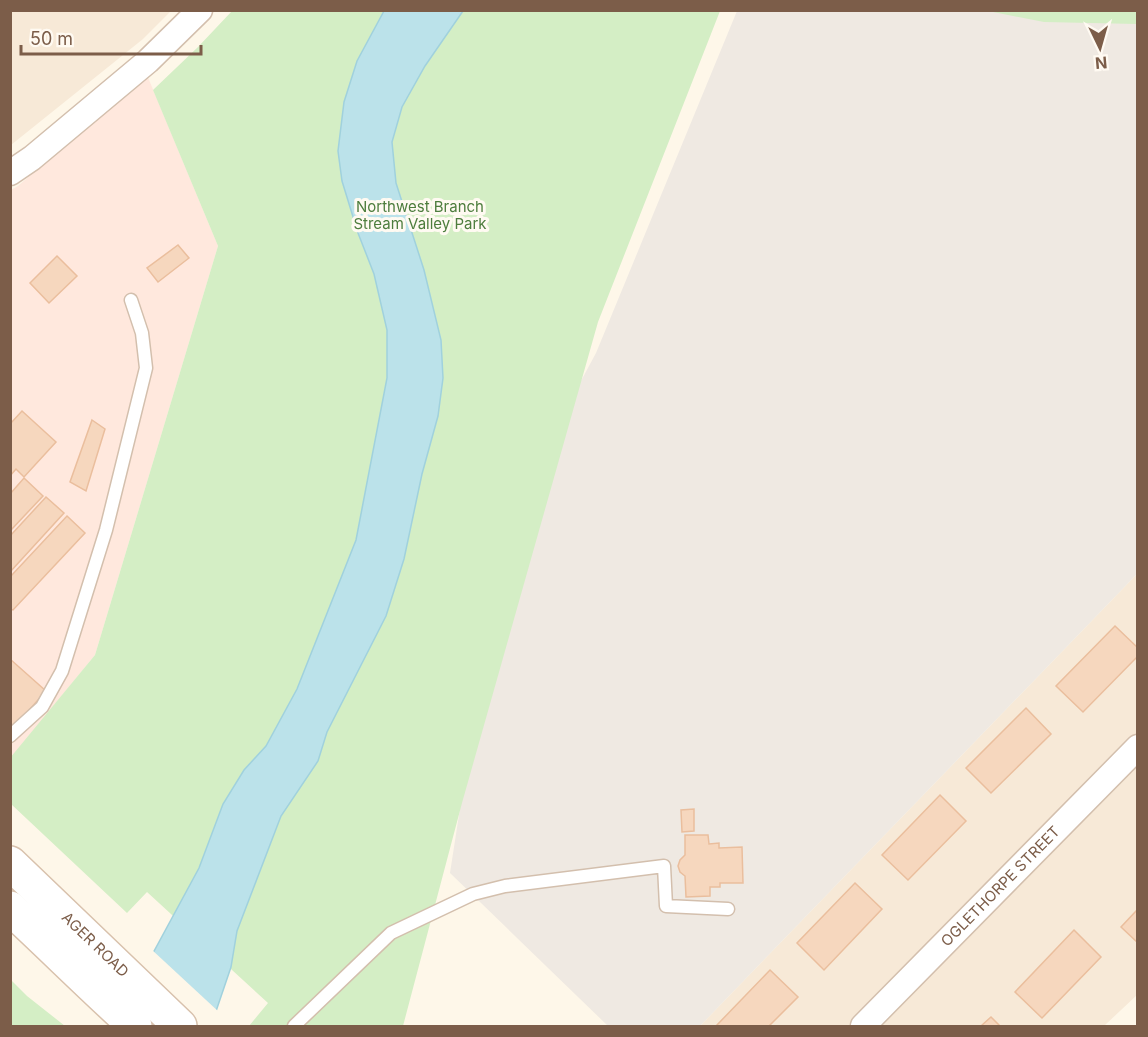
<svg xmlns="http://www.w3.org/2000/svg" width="1148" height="1037" font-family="Inter,sans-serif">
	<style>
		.residential { fill: #f7e9d7 }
		.commercial { fill: #ffe8dd }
		.industrial { fill: #efe9e2 }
		.green { fill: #d4eec5 }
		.water { fill: #bbe2ea; stroke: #a0d1dd; stroke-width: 1.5 }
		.pier { fill: #fef7e9 }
		.building { fill: #f6d7be; stroke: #eabe9d; stroke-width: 1.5 }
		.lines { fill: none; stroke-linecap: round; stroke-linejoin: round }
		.lane-casing { stroke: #d3bfad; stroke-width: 15 }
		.street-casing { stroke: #d3bfad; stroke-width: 27 }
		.secondary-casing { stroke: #d8c1ac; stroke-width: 36 }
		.lane { stroke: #fff; stroke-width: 12 }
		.street { stroke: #fff; stroke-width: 24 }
		.secondary { stroke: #fff; stroke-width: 33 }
		.labels { text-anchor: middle; stroke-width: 6; stroke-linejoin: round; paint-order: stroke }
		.park-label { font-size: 15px; fill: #4d7d3d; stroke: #fffaf2 }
		.street-label { font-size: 15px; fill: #7c5d49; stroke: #fffaf2 }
	</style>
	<rect width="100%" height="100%" fill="#fef7e9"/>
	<!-- residential -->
	<path class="residential" d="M 11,10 L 171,10 L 171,11 L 143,39 L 11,145 Z
		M 1137,574 L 1137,995 L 1104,1026 L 700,1026 Z"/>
	<!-- commercial -->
	<path class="commercial" d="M 147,75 L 218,246 L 95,655 L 11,758 L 11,190 L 18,186 Z"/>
	<!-- industrial -->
	<path class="industrial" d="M 737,11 L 1137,11 L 1137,574 L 700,1026 L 608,1026 L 450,873 L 497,569 L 512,509 L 596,353 Z"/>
	<!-- green -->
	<path class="green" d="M 232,11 L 720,11 L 598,322 L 462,803 L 403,1026 L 249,1026 L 268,1003 L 147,892 L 127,913 L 11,804 L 10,758 L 95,655 L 218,246 L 153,90 L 198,47 Z
		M 988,11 L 1137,11 L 1137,24 L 1044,22 Z
		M 10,979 L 27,996 L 65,1026 L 11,1026 Z"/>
	<!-- water -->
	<path class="water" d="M 384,11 L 463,11 L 425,66 L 402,107 L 392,142 L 396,183 L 424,270 L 441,340 L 443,378 L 438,416 L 422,474 L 404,559 L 386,616 L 327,732 L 318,761 L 281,816 L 237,931 L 231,967 L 211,1026 L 152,955 L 199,868 L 223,804 L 244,770 L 266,746 L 297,689 L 356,540 L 387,378 L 387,330 L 374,274 L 358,233 L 342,181 L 338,151 L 344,102 L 357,61 Z"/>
	<!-- pier -->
	<path class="pier" d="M 151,949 L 219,1012 L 214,1026 L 123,1026 Z"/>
	<!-- building -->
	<path class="building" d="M 178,245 L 189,258 L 158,282 L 147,268 Z
		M 57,256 L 77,276 L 49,303 L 30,283 Z
		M 22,411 L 56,442 L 24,477 L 16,469 L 10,476 L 10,424 Z
		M 92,420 L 105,429 L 86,491 L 70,482 Z
		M 24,478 L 43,496 L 10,531 L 10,494 Z
		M 46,497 L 64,513 L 10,572 L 10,536 Z
		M 67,516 L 85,533 L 13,610 L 10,609 L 10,577 Z
		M 1115,626 L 1138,648 L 1138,656 L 1083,712 L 1056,686 Z
		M 10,659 L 46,691 L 14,727 L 10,724 Z
		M 1026,708 L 1051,734 L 991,793 L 966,768 Z
		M 940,795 L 966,821 L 908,880 L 882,855 Z
		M 694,809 L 694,831 L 682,832 L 681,810 Z
		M 685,835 L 708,835 L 709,844 L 719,843 L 719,848 L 742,847 L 743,883 L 720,883 L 720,887 L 710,887 L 710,896 L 686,897 L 685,876 L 680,872 L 678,866 L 680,860 L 685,855 Z
		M 855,883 L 882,909 L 824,970 L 797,943 Z
		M 1138,909 L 1138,943 L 1121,927 Z
		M 1074,930 L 1101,957 L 1042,1018 L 1015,992 Z
		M 770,970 L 798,997 L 769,1026 L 716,1026 Z
		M 991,1017 L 1000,1026 L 981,1026 Z"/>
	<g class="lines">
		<!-- lane casing -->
		<g class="lane-casing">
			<path id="lane" d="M 10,736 L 42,707 L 62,671 L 106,530 L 146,368 L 142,333 L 131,300
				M 294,1026 L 391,933 L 473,894 L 505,886 L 664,866 L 666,906 L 728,909"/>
		</g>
		<!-- street casing -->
		<g class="street-casing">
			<g id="street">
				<path d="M 10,173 L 32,158 L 148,61 L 200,10"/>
				<path id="s1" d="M 863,1026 L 1138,747"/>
			</g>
		</g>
		<!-- secondary casing -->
		<g class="secondary-casing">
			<g id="secondary">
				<path id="s2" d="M 10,863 L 180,1026"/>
				<path d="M 10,908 C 52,947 93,988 135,1026"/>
			</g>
		</g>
		<!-- lane -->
		<use href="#lane" class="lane"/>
		<!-- street -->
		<use href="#street" class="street"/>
		<!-- secondary -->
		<use href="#secondary" class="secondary"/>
	</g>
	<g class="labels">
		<!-- park labels -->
		<g class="park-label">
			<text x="420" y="212">Northwest Branch<tspan x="420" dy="17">Stream Valley Park</tspan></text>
		</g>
		<!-- street labels -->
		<g class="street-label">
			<text dy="5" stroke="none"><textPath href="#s1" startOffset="196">OGLETHORPE STREET</textPath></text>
			<text dy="5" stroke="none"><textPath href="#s2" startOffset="118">AGER ROAD</textPath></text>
		</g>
	</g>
	<!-- border -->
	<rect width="1148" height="1037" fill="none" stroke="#7c5d49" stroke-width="24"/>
	<!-- north arrow -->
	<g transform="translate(1100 48) rotate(175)" stroke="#fffaf2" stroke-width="4.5" paint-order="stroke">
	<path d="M0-4.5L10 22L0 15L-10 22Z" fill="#7c5d49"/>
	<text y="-9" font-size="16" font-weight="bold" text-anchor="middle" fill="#7c5d49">N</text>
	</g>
	<!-- scale -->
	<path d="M21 45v9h180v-9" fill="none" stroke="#7c5d49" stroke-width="3"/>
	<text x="30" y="45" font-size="18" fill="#7c5d49" stroke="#fffaf2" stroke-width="4.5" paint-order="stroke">50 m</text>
</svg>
